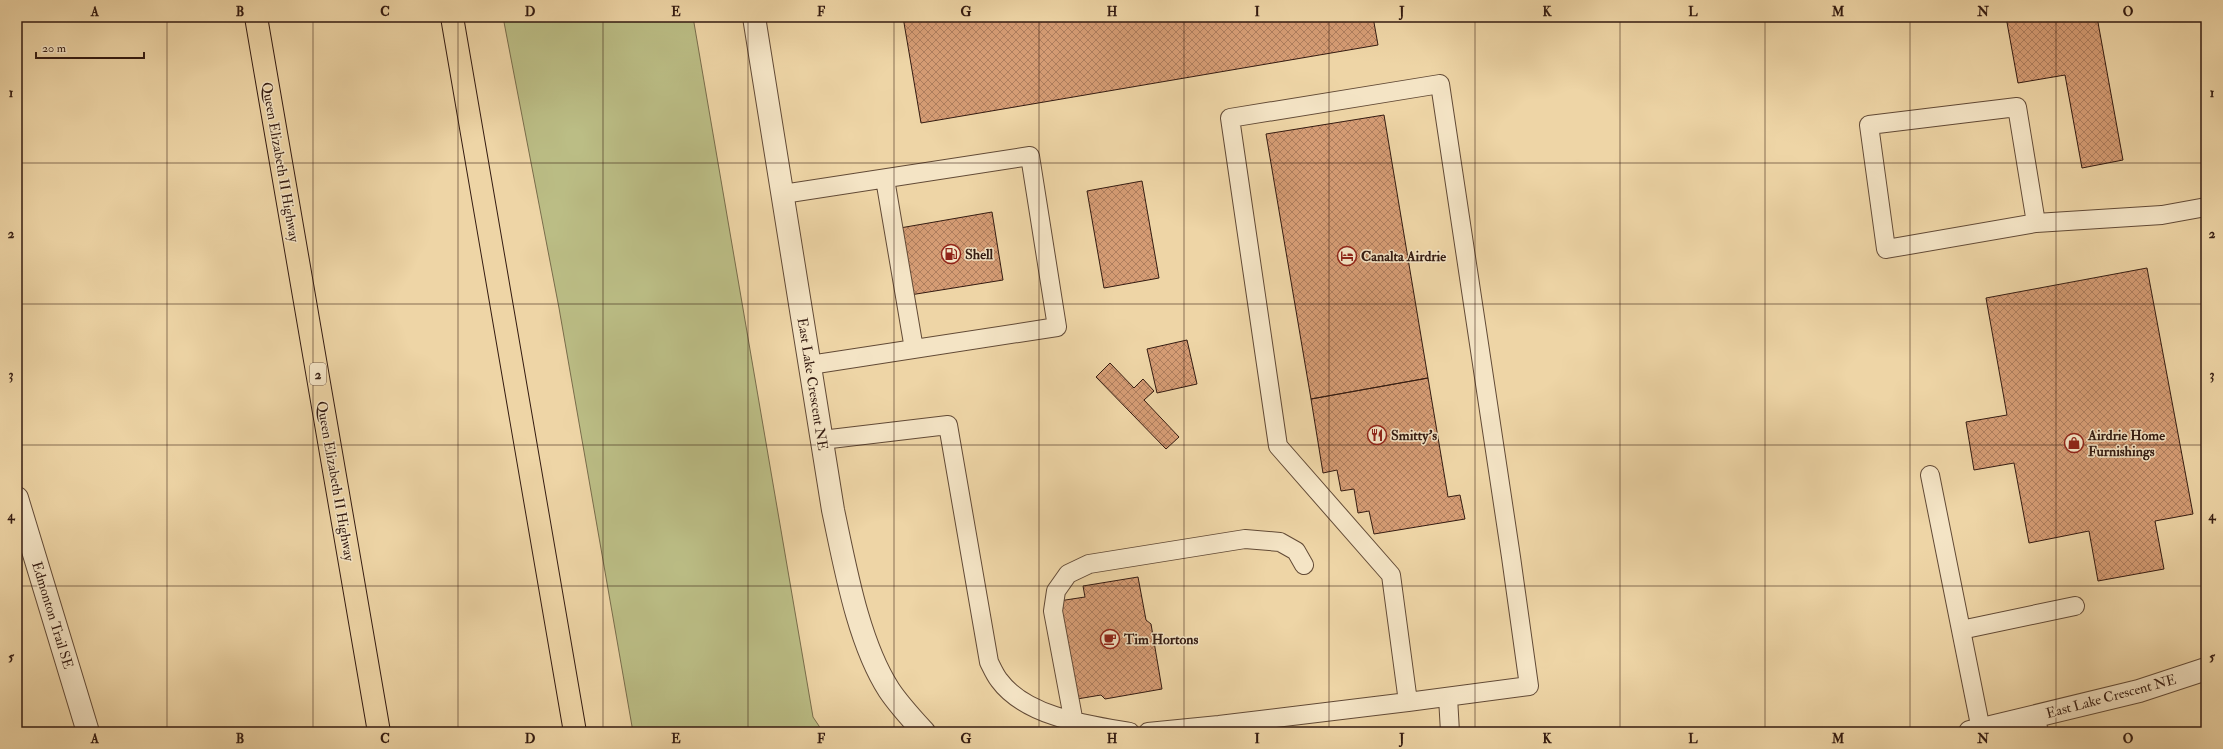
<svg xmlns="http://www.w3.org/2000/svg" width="2223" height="749" font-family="'IM FELL Double Pica',serif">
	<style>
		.green { fill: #bbbd85; stroke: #786c4b }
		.building { fill: url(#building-cross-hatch); stroke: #341b11 }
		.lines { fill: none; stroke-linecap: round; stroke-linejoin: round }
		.service-casing { stroke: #624a36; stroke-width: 20 }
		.tertiary-casing { stroke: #624a36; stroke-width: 24 }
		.motorway-casing { stroke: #341b11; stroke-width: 24 }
		.service { stroke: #f4e4c5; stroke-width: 18 }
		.tertiary { stroke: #f4e4c5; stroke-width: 22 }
		.motorway { stroke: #eed5a6; stroke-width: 22 }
		.grid { fill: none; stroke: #341b11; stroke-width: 1; stroke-opacity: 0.55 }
		.labels { text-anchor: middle; stroke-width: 3; stroke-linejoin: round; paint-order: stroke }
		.shield { fill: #f4e4c5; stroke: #6e5747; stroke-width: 1 }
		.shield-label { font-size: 13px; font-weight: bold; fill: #341b11 }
		.street-label { font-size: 14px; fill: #341b11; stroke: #f4e4c5 }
		.poi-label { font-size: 14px; font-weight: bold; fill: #341b11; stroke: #f4e4c5; text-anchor: start }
		.neatline { fill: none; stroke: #341b11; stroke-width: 1.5 }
		.grid-label { font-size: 13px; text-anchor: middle; font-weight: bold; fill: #341b11 }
	</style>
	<defs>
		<pattern id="building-cross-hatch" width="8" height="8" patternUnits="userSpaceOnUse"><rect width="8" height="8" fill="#d59c74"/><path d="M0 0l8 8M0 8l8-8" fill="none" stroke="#ae7e5e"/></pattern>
	</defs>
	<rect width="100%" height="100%" fill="#eed5a6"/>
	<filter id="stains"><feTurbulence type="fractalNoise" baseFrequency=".005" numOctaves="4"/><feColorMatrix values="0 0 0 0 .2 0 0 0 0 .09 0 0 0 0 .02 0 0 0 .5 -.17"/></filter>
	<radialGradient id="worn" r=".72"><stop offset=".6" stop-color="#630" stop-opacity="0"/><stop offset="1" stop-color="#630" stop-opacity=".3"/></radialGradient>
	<!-- green -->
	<path class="green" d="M 503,17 L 693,17 L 813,717 L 823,732 L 633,732 L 559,308 Z"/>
	<!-- building -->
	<path class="building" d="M 903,17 L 1373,17 L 1378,45 L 921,123 Z
		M 2006,17 L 2097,17 L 2123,160 L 2082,168 L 2065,75 L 2018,83 Z
		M 1384,115 L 1428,378 L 1311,399 L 1266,134 Z
		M 1142,181 L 1159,278 L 1104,288 L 1087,191 Z
		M 992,212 L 1003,280 L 910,295 L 900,228 Z
		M 2147,268 L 2193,514 L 2155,521 L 2164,569 L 2098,581 L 2089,531 L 2029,543 L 2014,463 L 1974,470 L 1966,422 L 2007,415 L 1986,298 Z
		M 1187,340 L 1197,384 L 1157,393 L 1147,349 Z
		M 1110,363 L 1134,388 L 1143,379 L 1154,391 L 1144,400 L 1179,437 L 1166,449 L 1096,377 Z
		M 1428,378 L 1448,497 L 1460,495 L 1465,519 L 1374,534 L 1369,511 L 1358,513 L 1354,489 L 1341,491 L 1337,470 L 1323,473 L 1311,399 Z
		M 1138,577 L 1146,620 L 1151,624 L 1162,689 L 1105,699 L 1101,695 L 1077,699 L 1059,601 L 1085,597 L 1083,586 Z"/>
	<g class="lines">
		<!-- service casing -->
		<g class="service-casing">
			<path id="service" d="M 1440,84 L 1511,557 L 1529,686 L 1408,702 L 1391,575 L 1278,446 L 1230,118 Z
				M 885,179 L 914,349
				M 783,194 L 1030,156 L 1057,327 L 810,365
				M 2036,223 L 2017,107 L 1869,125 L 1886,249 L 2036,223 L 2162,215 L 2206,207
				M 822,440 L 948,425 L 989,662 C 992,668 995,675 999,680 C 1026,717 1088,725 1130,732
				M 1930,475 L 1981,730
				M 1961,630 L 2075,606
				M 1448,697 L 1450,732
				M 2035,716 L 2039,732
				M 1074,723 L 1053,611 L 1056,591 L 1068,574 L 1089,564 L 1245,539 L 1280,542 L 1296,551 L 1304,565
				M 1148,732 L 1219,725 L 1408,702"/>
		</g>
		<!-- tertiary casing -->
		<g class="tertiary-casing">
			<path id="tertiary" d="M 754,17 L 833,510 C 845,566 858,642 889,690 C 899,705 912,719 924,732
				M 17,498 L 88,732
				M 1970,732 L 2139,691 L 2206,669"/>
		</g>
		<!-- motorway casing -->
		<g class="motorway-casing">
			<path id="motorway" d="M 256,17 L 379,732
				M 452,17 L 575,732"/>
		</g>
		<!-- service -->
		<use href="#service" class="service"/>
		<!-- tertiary -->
		<use href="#tertiary" class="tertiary"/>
		<!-- motorway -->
		<use href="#motorway" class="motorway"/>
	</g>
	<!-- grid -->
	<path class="grid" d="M 167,17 L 167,732M 313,17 L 313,732M 458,17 L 458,732M 603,17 L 603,732M 748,17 L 748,732M 894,17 L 894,732M 1039,17 L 1039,732M 1184,17 L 1184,732M 1329,17 L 1329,732M 1475,17 L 1475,732M 1620,17 L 1620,732M 1765,17 L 1765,732M 1910,17 L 1910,732M 2056,17 L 2056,732M 17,163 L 2206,163M 17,304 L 2206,304M 17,445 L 2206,445M 17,586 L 2206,586"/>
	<!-- icons -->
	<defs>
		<g id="fuel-ring" transform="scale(1)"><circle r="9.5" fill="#f4e4c5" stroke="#8f2418" stroke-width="1.5"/><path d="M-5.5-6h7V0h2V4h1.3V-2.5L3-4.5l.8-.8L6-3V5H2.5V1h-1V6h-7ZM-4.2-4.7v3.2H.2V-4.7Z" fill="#8f2418"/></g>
		<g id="hotel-ring" transform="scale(1)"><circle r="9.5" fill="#f4e4c5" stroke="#8f2418" stroke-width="1.5"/><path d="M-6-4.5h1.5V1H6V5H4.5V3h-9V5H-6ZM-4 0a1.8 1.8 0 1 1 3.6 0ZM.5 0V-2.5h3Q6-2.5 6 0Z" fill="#8f2418"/></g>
		<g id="restaurant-ring" transform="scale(1)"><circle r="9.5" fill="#f4e4c5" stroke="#8f2418" stroke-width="1.5"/><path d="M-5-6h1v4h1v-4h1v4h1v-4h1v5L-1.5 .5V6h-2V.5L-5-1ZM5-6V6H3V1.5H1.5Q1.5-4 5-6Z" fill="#8f2418"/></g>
		<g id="shop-ring" transform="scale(1)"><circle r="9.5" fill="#f4e4c5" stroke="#8f2418" stroke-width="1.5"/><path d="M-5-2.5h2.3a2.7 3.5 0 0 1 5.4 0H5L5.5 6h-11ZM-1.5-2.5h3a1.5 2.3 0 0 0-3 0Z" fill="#8f2418"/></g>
		<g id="cafe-ring" transform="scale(1)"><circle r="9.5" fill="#f4e4c5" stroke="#8f2418" stroke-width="1.5"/><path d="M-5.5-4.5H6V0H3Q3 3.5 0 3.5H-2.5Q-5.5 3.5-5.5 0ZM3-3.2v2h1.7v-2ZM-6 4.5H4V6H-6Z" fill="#8f2418"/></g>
	</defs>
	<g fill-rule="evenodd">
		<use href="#fuel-ring" x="951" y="254"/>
		<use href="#hotel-ring" x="1347" y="256"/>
		<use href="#restaurant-ring" x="1377" y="435"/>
		<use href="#shop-ring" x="2074" y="443"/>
		<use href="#cafe-ring" x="1110" y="639"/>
	</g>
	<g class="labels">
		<!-- shield labels -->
		<rect class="shield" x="310" y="363" width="16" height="22" rx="3"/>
		<g class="shield-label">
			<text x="318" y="379">2</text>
		</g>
		<!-- street labels -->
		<g class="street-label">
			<text transform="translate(281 162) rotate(80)" y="5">Queen Elizabeth II Highway</text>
			<text transform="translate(813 384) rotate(81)" y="5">East Lake Crescent NE</text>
			<text transform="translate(336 481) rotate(80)" y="5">Queen Elizabeth II Highway</text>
			<text transform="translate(53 615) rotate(73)" y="5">Edmonton Trail SE</text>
			<text transform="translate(2111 696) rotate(-15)" y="5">East Lake Crescent NE</text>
		</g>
		<!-- poi labels -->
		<g class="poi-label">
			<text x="965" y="259">Shell</text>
			<text x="1361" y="261">Canalta Airdrie</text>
			<text x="1391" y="440">Smitty's</text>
			<text x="2088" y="440">Airdrie Home<tspan x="2088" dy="16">Furnishings</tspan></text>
			<text x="1124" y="644">Tim Hortons</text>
		</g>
	</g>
	<!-- margin -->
	<rect width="2223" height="749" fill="none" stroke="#eed5a6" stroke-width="44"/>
	<!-- scale -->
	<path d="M36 52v6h108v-6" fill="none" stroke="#341b11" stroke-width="2"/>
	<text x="42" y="52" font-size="12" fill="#341b11" stroke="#f4e4c5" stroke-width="3" paint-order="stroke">20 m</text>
	<rect x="22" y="22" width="2179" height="705" class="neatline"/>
	<g class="grid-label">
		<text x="95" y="16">A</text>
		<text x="240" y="16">B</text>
		<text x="385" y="16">C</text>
		<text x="530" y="16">D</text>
		<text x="676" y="16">E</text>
		<text x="821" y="16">F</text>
		<text x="966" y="16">G</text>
		<text x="1112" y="16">H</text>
		<text x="1257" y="16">I</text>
		<text x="1402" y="16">J</text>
		<text x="1547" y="16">K</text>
		<text x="1693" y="16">L</text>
		<text x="1838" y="16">M</text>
		<text x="1983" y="16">N</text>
		<text x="2128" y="16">O</text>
		<text x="11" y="97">1</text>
		<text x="2212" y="97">1</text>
		<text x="11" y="238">2</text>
		<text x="2212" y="238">2</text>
		<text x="11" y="379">3</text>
		<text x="2212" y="379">3</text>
		<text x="11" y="520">4</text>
		<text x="2212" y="520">4</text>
		<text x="11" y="661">5</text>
		<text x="2212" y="661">5</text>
		<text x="95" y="743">A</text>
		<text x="240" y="743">B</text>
		<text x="385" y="743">C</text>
		<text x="530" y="743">D</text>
		<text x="676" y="743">E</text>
		<text x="821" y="743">F</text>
		<text x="966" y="743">G</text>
		<text x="1112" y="743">H</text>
		<text x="1257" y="743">I</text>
		<text x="1402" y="743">J</text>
		<text x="1547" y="743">K</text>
		<text x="1693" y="743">L</text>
		<text x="1838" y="743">M</text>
		<text x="1983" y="743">N</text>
		<text x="2128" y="743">O</text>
	</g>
	<rect width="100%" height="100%" filter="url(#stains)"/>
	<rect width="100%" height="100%" fill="url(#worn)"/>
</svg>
